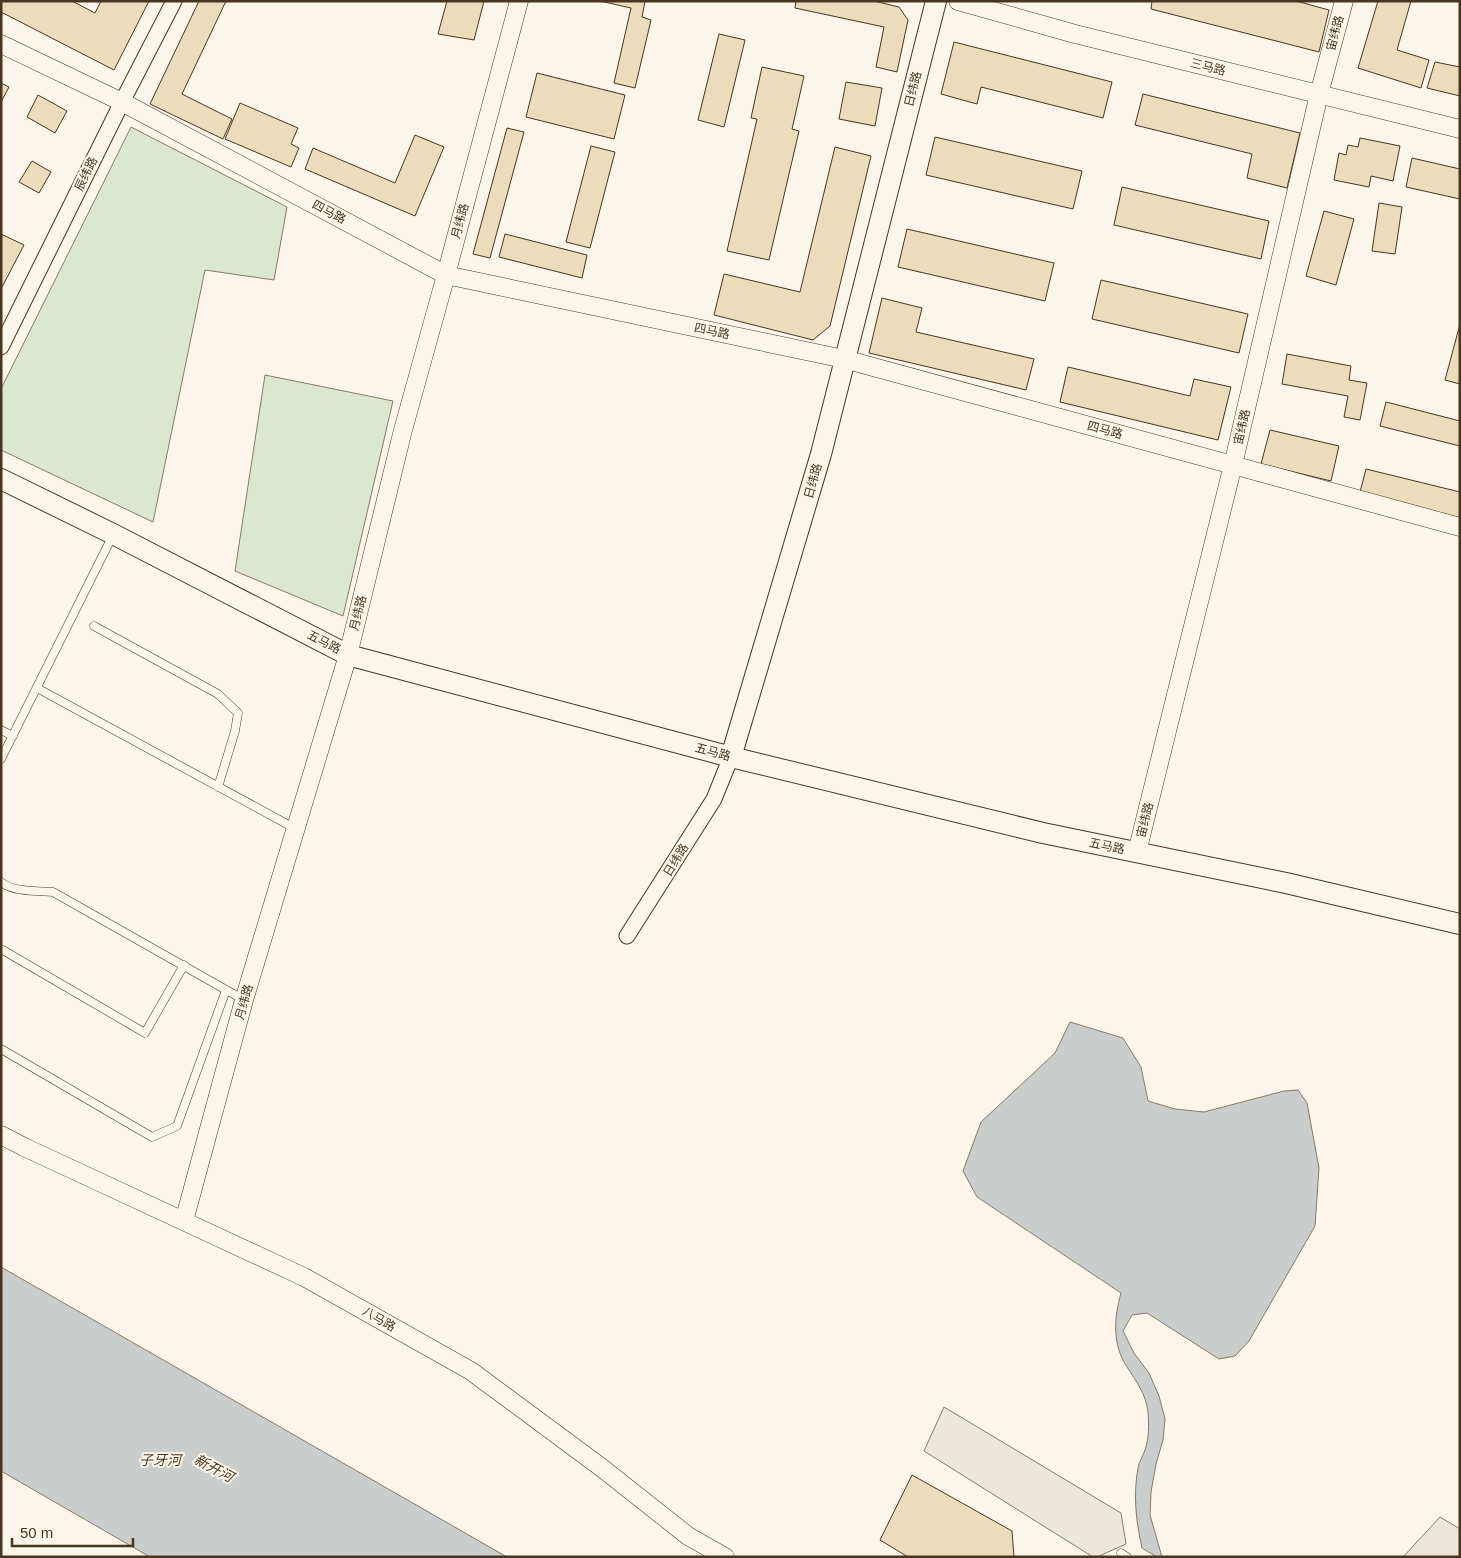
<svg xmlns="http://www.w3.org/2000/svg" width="1461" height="1558" font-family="Arial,'Noto Sans SC',sans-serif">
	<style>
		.green { fill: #dce7d0; stroke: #887966 }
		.parking { fill: #ede7d9; stroke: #887966 }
		.water { fill: #c9cecd; stroke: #887966 }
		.building { fill: #ecdcbc; stroke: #4a3520 }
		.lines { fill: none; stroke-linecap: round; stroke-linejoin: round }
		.service-casing { stroke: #4a3520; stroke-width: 9 }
		.minor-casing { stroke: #4a3520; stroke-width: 17 }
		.tertiary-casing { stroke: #4a3520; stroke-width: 19 }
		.secondary-casing { stroke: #4a3520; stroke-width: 22 }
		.service { stroke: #fbf6e9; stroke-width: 8 }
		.minor { stroke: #fbf6e9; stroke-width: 15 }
		.tertiary { stroke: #fbf6e9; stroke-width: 18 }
		.secondary { stroke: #fbf6e9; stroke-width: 20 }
		.labels { text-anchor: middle; stroke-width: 4; stroke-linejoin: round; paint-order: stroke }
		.street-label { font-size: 12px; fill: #4a3520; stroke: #fbf6e9 }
		.water-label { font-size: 14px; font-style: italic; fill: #4a3520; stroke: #fbf6e9 }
	</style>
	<rect width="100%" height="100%" fill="#fbf6e9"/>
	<!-- green -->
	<path class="green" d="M 131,127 L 287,207 L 274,280 L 205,270 L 153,522 L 1,450 L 1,389 Z
		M 265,375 L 393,401 L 343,616 L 235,571 Z"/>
	<!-- parking -->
	<path class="parking" d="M 944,1407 L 1121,1513 L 1126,1544 L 1097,1557 L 1093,1557 L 924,1451 Z
		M 1440,1517 L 1460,1529 L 1460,1557 L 1403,1557 Z"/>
	<!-- water -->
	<path class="water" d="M 1070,1022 L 1123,1038 L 1141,1067 L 1148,1101 L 1175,1109 L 1204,1112 L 1284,1091 L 1298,1090 L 1307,1103 L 1319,1168 L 1315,1226 L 1249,1341 L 1235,1356 L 1219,1359 L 1147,1313 L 1132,1315 L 1123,1331 L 1134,1353 L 1149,1373 L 1159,1396 L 1165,1419 L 1163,1440 L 1156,1464 L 1151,1492 L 1150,1515 L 1162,1557 L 1157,1557 L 1142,1548 C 1136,1521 1133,1495 1138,1468 C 1139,1462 1143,1456 1145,1450 C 1149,1438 1149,1425 1148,1412 C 1146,1394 1136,1381 1127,1367 C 1112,1344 1114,1318 1121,1293 L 977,1197 L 963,1171 L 981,1122 L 1055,1053 Z
		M 1,1267 L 507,1557 L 150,1557 L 1,1471 Z"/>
	<!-- building -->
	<path class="building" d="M 1,1 L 72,1 L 95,13 L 101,1 L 149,1 L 114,70 L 1,12 Z
		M 199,1 L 226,1 L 182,94 L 232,119 L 223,139 L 150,104 Z
		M 447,1 L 484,1 L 474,40 L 438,34 Z
		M 600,1 L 645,1 L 642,17 L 651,20 L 635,88 L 614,83 L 631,8 Z
		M 796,1 L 874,1 L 899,7 L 908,20 L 897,72 L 876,67 L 884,27 L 795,8 Z
		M 1152,1 L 1296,1 L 1329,10 L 1319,52 L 1151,9 Z
		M 1378,1 L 1411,1 L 1397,50 L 1429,60 L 1421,88 L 1358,68 Z
		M 719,34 L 745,40 L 724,127 L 698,120 Z
		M 954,42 L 1112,82 L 1103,118 L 981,87 L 977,104 L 941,94 Z
		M 1435,62 L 1460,67 L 1460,96 L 1427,88 Z
		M 762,67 L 804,76 L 792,129 L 799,131 L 769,260 L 727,251 L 757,119 L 751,118 Z
		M 537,73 L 625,95 L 614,139 L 526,117 Z
		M 846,82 L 882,88 L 875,126 L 839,119 Z
		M 1,83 L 9,87 L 1,102 Z
		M 1143,94 L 1300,133 L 1287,188 L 1247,178 L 1252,154 L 1135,125 Z
		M 38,95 L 67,111 L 55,133 L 27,117 Z
		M 240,103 L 298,128 L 291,144 L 299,148 L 291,167 L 225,139 Z
		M 507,128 L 524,132 L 490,258 L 473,254 Z
		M 415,135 L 444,147 L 415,216 L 305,169 L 313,148 L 395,183 Z
		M 935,137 L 1082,171 L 1073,209 L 926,175 Z
		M 1360,138 L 1400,146 L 1393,181 L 1371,176 L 1369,187 L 1334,180 L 1339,153 L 1346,155 L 1348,145 L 1358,147 Z
		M 591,146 L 615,152 L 590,248 L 566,242 Z
		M 835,147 L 871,156 L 830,326 L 813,340 L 714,315 L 724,274 L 800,292 Z
		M 1412,158 L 1460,169 L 1460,199 L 1406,187 Z
		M 32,161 L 51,172 L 39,193 L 19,182 Z
		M 1122,187 L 1269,221 L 1261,259 L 1114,225 Z
		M 1379,203 L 1402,207 L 1395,254 L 1372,251 Z
		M 1324,211 L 1354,219 L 1336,285 L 1306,276 Z
		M 907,229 L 1054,263 L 1045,301 L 898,267 Z
		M 1,234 L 24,245 L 1,289 Z
		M 505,234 L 587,255 L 582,278 L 499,257 Z
		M 1101,280 L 1248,314 L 1239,353 L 1092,319 Z
		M 882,298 L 922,308 L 916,332 L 1034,359 L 1026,390 L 869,353 Z
		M 1460,324 L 1460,384 L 1445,380 Z
		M 1287,354 L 1351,366 L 1349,380 L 1367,383 L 1360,420 L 1344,417 L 1348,396 L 1282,384 Z
		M 1068,367 L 1190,396 L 1194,379 L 1231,387 L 1218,440 L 1060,402 Z
		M 1386,402 L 1460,421 L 1460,446 L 1380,426 Z
		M 1270,430 L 1339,446 L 1331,481 L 1261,464 Z
		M 1366,469 L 1460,492 L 1460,518 L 1360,492 Z
		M 912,1475 L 1012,1531 L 1014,1557 L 908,1557 L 880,1540 Z"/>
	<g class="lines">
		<!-- service casing -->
		<g class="service-casing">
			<path id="service" d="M 94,626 L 218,694 L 238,713 L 235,731 L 218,787
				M 37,688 L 296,829
				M 1,730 L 13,736
				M 1,759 L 113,535
				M 1,882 C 12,892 39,891 53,892 L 244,1000
				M 1,949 L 145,1033 L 184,965
				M 1,1049 L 152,1137 L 177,1126 L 226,990
				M 1121,1553 L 1127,1557"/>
		</g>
		<!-- minor casing -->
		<g class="minor-casing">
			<path id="minor" d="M 1,347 L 122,102 L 174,1
				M 627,936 L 714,799 L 731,757"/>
		</g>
		<!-- tertiary casing -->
		<g class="tertiary-casing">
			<path id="tertiary" d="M 958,1 L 1075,34 L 1460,129
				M 1,44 L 122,102 L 446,275 L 844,359 L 1460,527
				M 1137,852 L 1233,465 L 1319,94 L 1344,1
				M 1,1135 L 24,1147 L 304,1277 L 471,1371 L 602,1468 L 688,1536 L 725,1557
				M 184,1221 L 244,1000 L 348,655 L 403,430 L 446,275 L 519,1"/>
		</g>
		<!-- secondary casing -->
		<g class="secondary-casing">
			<path id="secondary" d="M 1,479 L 113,534 L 348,655 L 731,757 L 1043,833 L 1286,883 L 1460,924
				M 731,757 L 821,454 L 936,1"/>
		</g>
		<!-- service -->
		<use href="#service" class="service"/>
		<!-- minor -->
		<use href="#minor" class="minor"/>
		<!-- tertiary -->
		<use href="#tertiary" class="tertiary"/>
		<!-- secondary -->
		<use href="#secondary" class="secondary"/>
	</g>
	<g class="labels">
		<!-- street labels -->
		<g class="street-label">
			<text transform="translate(1335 33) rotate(-75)" y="4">宙纬路</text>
			<text transform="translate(1208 67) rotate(14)" y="4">三马路</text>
			<text transform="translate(913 89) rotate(-76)" y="4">日纬路</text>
			<text transform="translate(86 174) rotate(-64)" y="4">辰纬路</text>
			<text transform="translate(329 212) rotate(28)" y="4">四马路</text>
			<text transform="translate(460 221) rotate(-75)" y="4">月纬路</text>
			<text transform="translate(712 331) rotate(12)" y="4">四马路</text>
			<text transform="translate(1242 427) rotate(-77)" y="4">宙纬路</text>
			<text transform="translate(1105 430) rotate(15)" y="4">四马路</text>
			<text transform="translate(813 481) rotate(-74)" y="4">日纬路</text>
			<text transform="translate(358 613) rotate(-76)" y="4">月纬路</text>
			<text transform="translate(324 642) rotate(27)" y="4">五马路</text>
			<text transform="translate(713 752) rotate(15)" y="4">五马路</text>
			<text transform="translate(1145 820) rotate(-76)" y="4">宙纬路</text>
			<text transform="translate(1107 846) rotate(12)" y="4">五马路</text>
			<text transform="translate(676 860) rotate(-58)" y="4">日纬路</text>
			<text transform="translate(244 1002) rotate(-74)" y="4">月纬路</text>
			<text transform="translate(379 1319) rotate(30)" y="4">八马路</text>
		</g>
		<!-- water labels -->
		<g class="water-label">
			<text x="160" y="1465">子牙河</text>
			<text transform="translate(214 1468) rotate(28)" y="5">新开河</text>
		</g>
	</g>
	<!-- border -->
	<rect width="1461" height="1558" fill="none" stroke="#4a3520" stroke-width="5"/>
	<!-- scale -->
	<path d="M12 1538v8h121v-8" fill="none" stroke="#4a3520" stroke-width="2.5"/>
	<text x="20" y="1538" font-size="15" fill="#4a3520" stroke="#fbf6e9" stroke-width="4" paint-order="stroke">50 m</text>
</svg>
